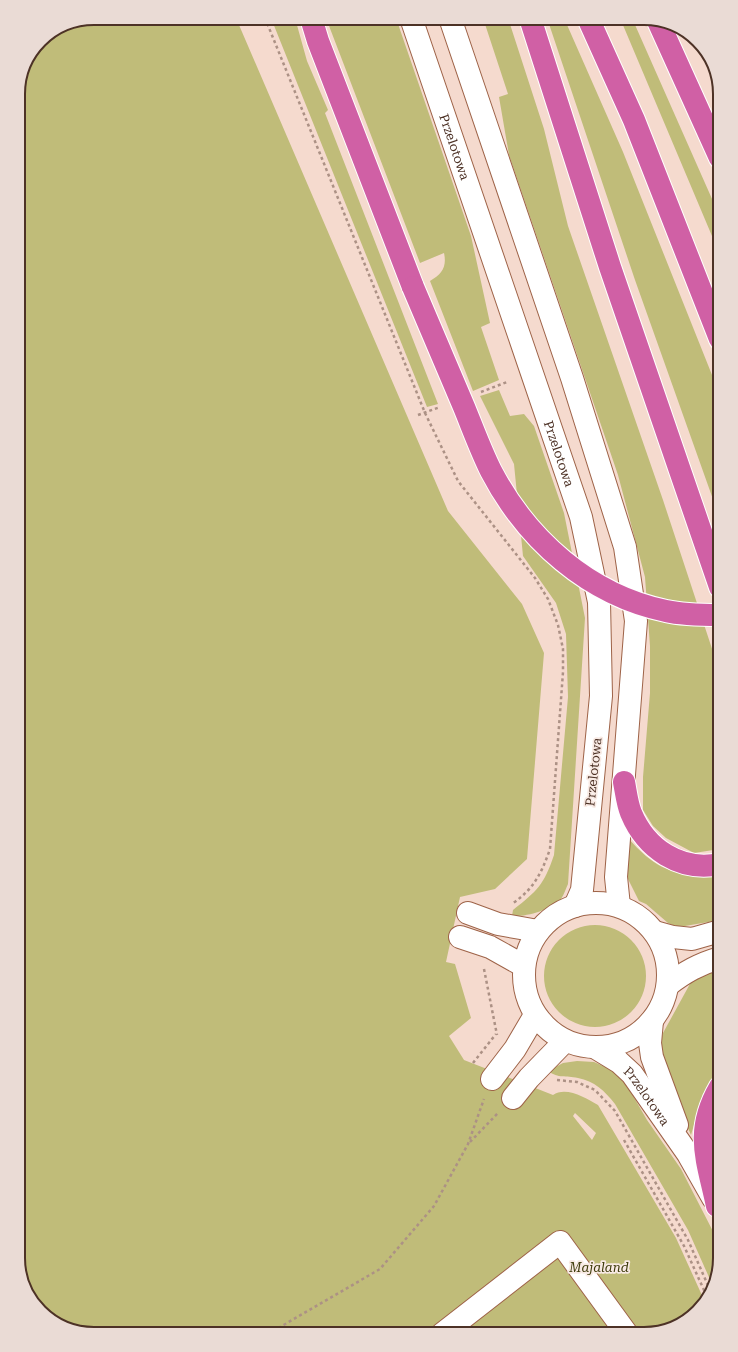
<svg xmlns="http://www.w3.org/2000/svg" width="738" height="1352" font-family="'Roboto Serif',serif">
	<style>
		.green { fill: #c0bc79; fill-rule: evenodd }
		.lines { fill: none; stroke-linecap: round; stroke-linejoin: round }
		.minor-casing { stroke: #9e6348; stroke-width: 24 }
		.highway-casing { stroke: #fff; stroke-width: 24 }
		.path { stroke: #ac9185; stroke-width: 2.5; stroke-dasharray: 3 3; stroke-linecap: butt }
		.minor { stroke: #fff; stroke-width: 22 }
		.highway { stroke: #d060a5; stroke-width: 22 }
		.highway-bridge-casing { stroke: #fff; stroke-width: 24; stroke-linecap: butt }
		.highway-bridge { stroke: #d060a5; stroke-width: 22 }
		.labels { text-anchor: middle; stroke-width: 3.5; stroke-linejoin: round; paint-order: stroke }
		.street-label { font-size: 13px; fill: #4d3226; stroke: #f8eae4 }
		.park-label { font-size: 13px; font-style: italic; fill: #3d3a0a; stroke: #f8eae4 }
		.rim { fill: none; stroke: #4d3226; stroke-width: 2 }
	</style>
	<rect width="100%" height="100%" fill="#f5dace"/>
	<!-- green -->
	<path class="green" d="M 94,18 L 236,18 L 448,511 L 522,604 L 544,653 L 527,859 L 495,889 L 460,897 L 446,962 L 455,964 L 471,1018 L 449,1036 L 464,1060 L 553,1095 C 566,1086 586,1098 598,1105 L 676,1238 L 705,1302 L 673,1328 L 644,1334 L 89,1334 L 51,1321 L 24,1287 L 18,1258 L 18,89 L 40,40 L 65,24 ZM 575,1113 L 596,1133 L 592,1140 L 573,1116 Z
		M 271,18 L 295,18 L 307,61 L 328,110 L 325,113 L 438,404 L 427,407 Z
		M 326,18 L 396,18 L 471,236 L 490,323 L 481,327 L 499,380 L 473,391 L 430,281 C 442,274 447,267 444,253 L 420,263 Z
		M 483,18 L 508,18 L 544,129 L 568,226 L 663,500 L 720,673 L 720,849 L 694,853 L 666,838 L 653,826 L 643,810 L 643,777 L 650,693 L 650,646 L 645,577 L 618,475 L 509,155 L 499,97 L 508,94 Z
		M 547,18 L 564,18 L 623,152 L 720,395 L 720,519 L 635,280 Z
		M 620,18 L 632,18 L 720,217 L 720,255 Z
		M 701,49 L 714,65 L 719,89 Z
		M 499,390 L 510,416 L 524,414 L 534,426 L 564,513 L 585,618 L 568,884 C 566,888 564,895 561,899 C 550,910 527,917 512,916 L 513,910 C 537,891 544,885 554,855 L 568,697 L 566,634 L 556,603 L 523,556 L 514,464 L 480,396 Z
		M 628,838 C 657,871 676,877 720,874 L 720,920 L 685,926 L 675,926 L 668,923 L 646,904 L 639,901 L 627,877 Z
		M544 976a51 51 0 1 1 102 0a51 51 0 1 1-102 0Z
		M 720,969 L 720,1071 L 703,1094 L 691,1135 L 678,1106 L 659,1044 L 663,1033 L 691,982 L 702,974 Z
		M 577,1061 L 594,1062 L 610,1069 L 624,1080 L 647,1120 L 681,1169 L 720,1245 L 720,1258 L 712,1284 L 688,1230 L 615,1104 C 605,1091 594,1081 578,1078 C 565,1075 559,1079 548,1071 L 563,1063 Z
		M 720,1109 L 720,1162 C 710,1146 716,1126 720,1109 Z"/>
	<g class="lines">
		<!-- minor casing -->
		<g class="minor-casing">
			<g id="minor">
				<path id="s1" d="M 411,18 L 581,517 L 599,602 L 601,696 L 582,890 L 575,906"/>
				<path d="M 450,18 L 572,378 L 625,547 L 636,621 L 616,877 L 619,906"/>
				<circle cx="596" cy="975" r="72"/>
				<path d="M 468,913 L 498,924 L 538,931"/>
				<path d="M 655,932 L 673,937 L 692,939 L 720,931"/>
				<path d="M 460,937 L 490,947 L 524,966"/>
				<path d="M 668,985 C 685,972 699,964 720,958"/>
				<path d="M 652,1021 L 650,1043 L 652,1057 L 677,1125"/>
				<path id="s2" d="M 596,1048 L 619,1062 L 632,1074 L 688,1154 L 713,1198"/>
				<path d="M 492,1079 L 515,1049 L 535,1015"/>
				<path d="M 513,1098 L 529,1078 L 565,1041"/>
				<path d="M 442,1334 L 560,1242 L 627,1334"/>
			</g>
		</g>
		<!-- highway casing -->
		<g class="highway-casing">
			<path id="highway" d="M 311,18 L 318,41 L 413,287
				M 530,18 L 610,267 L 720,587
				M 588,18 L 634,120 L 720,339
				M 658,21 L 720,158
				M 624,782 C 626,792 627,803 631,813 C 646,849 680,872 720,864
				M 717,1206 C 707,1159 694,1132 720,1087"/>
		</g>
		<!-- path -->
		<path class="path" d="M 265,18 L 425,413 L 458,481 L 535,578 L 548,599 L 558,625 L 563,649 L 563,672 L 550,849 C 542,872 534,889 513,903
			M 481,392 L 507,382
			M 418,415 L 440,407
			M 484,969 L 497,1035
			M 473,1063 L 496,1034
			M 557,1080 L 577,1082 L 595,1090 L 615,1111 L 688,1240 L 710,1290
			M 624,1140 L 684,1246 L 708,1299
			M 470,1142 L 498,1113
			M 268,1334 L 380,1269 L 434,1206 L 468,1144 L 484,1099"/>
		<!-- minor -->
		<use href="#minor" class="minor"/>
		<!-- highway -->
		<use href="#highway" class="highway"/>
		<!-- highway-bridge casing -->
		<g class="highway-bridge-casing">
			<path id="highway-bridge" d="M 413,287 C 430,327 447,367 464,407 C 473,429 481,451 491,471 C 527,540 589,595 666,611 C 683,615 702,615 720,615"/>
		</g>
		<!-- highway-bridge -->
		<use href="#highway-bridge" class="highway-bridge"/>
	</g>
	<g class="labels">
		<!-- street labels -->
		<g class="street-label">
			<text dy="5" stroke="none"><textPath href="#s1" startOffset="136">Przelotowa</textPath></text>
			<text dy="5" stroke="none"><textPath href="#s1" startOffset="460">Przelotowa</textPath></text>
			<text transform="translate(593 772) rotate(-84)" y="5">Przelotowa</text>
			<text dy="5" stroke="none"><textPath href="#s2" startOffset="71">Przelotowa</textPath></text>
		</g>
		<!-- park labels -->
		<g class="park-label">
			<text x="599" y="1272">Majaland</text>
		</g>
	</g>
	<!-- crop -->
	<path d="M0 0H738V1352H0ZM94 25H644A69 69 0 0 1 713 94V1258A69 69 0 0 1 644 1327H94A69 69 0 0 1 25 1258V94A69 69 0 0 1 94 25Z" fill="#eadbd5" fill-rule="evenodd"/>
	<path class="rim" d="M94 25H644A69 69 0 0 1 713 94V1258A69 69 0 0 1 644 1327H94A69 69 0 0 1 25 1258V94A69 69 0 0 1 94 25Z"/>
</svg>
